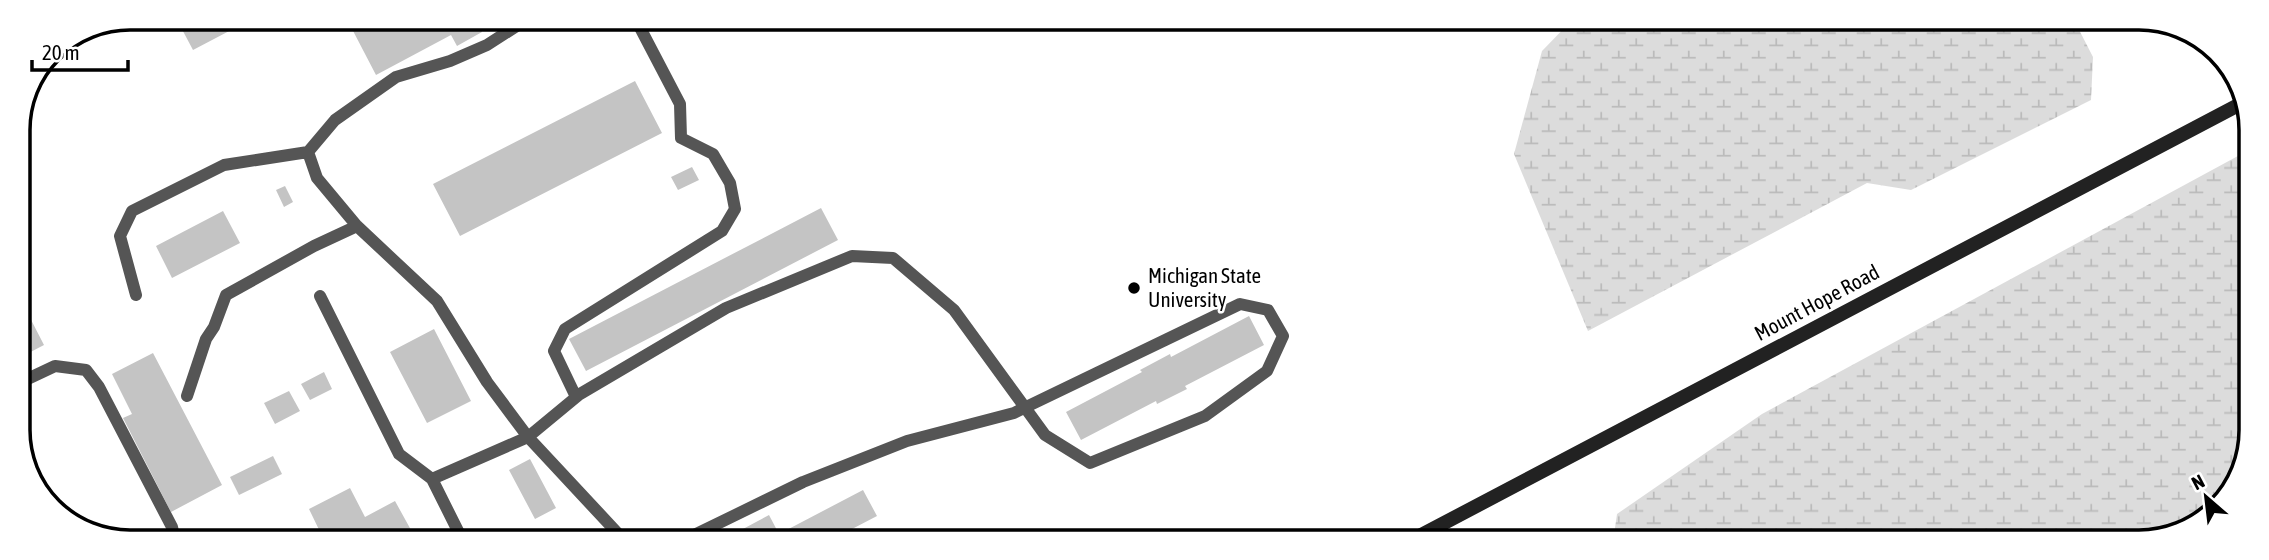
<svg xmlns="http://www.w3.org/2000/svg" width="2269" height="560" font-family="'Asap Condensed',sans-serif">
	<style>
		.wetland { fill: url(#wetland-marsh) }
		.building { fill: #c4c4c4 }
		.lines { fill: none; stroke-linecap: round; stroke-linejoin: round }
		.lane { stroke: #555; stroke-width: 12 }
		.secondary { stroke: #222; stroke-width: 14 }
		.poi-dot { fill: #000; stroke: #fff; stroke-width: 2.5 }
		.labels { text-anchor: middle; stroke-width: 5; stroke-linejoin: round; paint-order: stroke }
		.poi-label { font-size: 21px; fill: #000; stroke: #fff; text-anchor: start }
		.street-label { font-size: 21px; fill: #000; stroke: #fff }
		.rim { fill: none; stroke: #000; stroke-width: 3.5 }
	</style>
	<defs>
		<pattern id="wetland-marsh" width="20" height="14" patternUnits="userSpaceOnUse" patternTransform="scale(1.75)"><rect width="20" height="14" fill="#dcdcdc"/><path d="M1 5h8M5 5V1M11 12h8M15 12V8" fill="none" stroke="#bbb"/></pattern>
	</defs>
	<rect width="100%" height="100%" fill="#fff"/>
	<!-- wetland -->
	<path class="wetland" d="M 1573,19 L 2074,20 L 2093,57 L 2091,100 L 1911,190 L 1867,183 L 1588,331 L 1514,154 L 1542,51 Z
		M 2249,150 L 2249,452 L 2213,515 L 2146,542 L 1613,542 L 1617,514 L 1762,414 Z"/>
	<!-- building -->
	<path class="building" d="M 176,18 L 254,18 L 193,50 Z
		M 369,18 L 486,18 L 478,22 L 482,32 L 457,46 L 451,35 L 376,75 L 351,27 Z
		M 635,81 L 662,133 L 460,236 L 433,184 Z
		M 692,167 L 699,180 L 678,190 L 671,177 Z
		M 285,186 L 293,202 L 284,207 L 276,190 Z
		M 821,208 L 838,240 L 586,371 L 569,339 Z
		M 223,211 L 240,243 L 172,278 L 156,246 Z
		M 27,312 L 44,345 L 19,358 L 19,317 Z
		M 1249,316 L 1264,345 L 1185,386 L 1187,389 L 1157,404 L 1156,401 L 1081,440 L 1066,412 L 1142,372 L 1140,370 L 1170,354 L 1171,357 Z
		M 434,329 L 471,401 L 427,423 L 390,352 Z
		M 153,353 L 222,485 L 171,512 L 123,418 L 132,414 L 112,374 Z
		M 324,372 L 332,389 L 310,400 L 301,384 Z
		M 289,391 L 300,411 L 275,424 L 264,403 Z
		M 273,456 L 282,474 L 239,495 L 230,477 Z
		M 530,459 L 556,508 L 535,519 L 509,470 Z
		M 350,488 L 365,517 L 395,501 L 411,530 L 403,535 L 406,541 L 318,540 L 323,538 L 309,509 Z
		M 863,490 L 877,516 L 829,541 L 730,541 L 728,537 L 769,515 L 779,534 Z"/>
	<g class="lines">
		<!-- lane -->
		<path class="lane" d="M 136,295 L 120,236 L 132,211 L 224,165 L 308,152
			M 320,296 L 399,454 L 432,479 L 528,437 L 623,539 L 684,540 L 803,482 L 907,441 L 1014,413 L 1026,407 L 1240,304 L 1268,310 L 1283,336 L 1267,371 L 1205,416 L 1090,463 L 1045,435 L 954,310 L 893,258 L 852,256 L 726,308 L 580,394 L 528,437 L 487,382 L 437,301 L 357,226 L 317,178 L 308,152 L 335,120 L 396,77 L 450,61 L 487,45 L 529,18
			M 19,383 L 55,366 L 86,370 L 99,387 L 172,527 L 175,540
			M 187,396 L 206,339 L 214,327 L 226,295 L 314,246 L 357,226
			M 576,397 L 554,351 L 565,329 L 722,231 L 735,209 L 730,183 L 713,154 L 681,138 L 680,104 L 635,18
			M 432,479 L 463,541"/>
		<!-- secondary -->
		<path class="secondary" d="M 1408,542 L 2246,101"/>
	</g>
	<!-- markers -->
	<circle class="poi-dot" cx="1134" cy="288" r="7"/>
	<g class="labels">
		<!-- poi labels -->
		<g class="poi-label">
			<text x="1148" y="283">Michigan State<tspan x="1148" dy="24">University</tspan></text>
		</g>
		<!-- street labels -->
		<g class="street-label">
			<text transform="translate(1817 303) rotate(-28)" y="7">Mount Hope Road</text>
		</g>
	</g>
	<!-- crop -->
	<path d="M0 0H2269V560H0ZM130 30H2139A100 100 0 0 1 2239 130V430A100 100 0 0 1 2139 530H130A100 100 0 0 1 30 430V130A100 100 0 0 1 130 30Z" fill="#fff" fill-rule="evenodd"/>
	<path class="rim" d="M130 30H2139A100 100 0 0 1 2239 130V430A100 100 0 0 1 2139 530H130A100 100 0 0 1 30 430V130A100 100 0 0 1 130 30Z"/>
	<!-- north arrow -->
	<g transform="translate(2206 497) rotate(332)" stroke="#ffffff" stroke-width="5" paint-order="stroke">
	<path d="M0-5L12 26L0 18L-12 26Z" fill="#000000"/>
	<text y="-10" font-size="19" font-weight="bold" text-anchor="middle" fill="#000000">N</text>
	</g>
	<!-- scale -->
	<path d="M32 60v10h96v-10" fill="none" stroke="#000000" stroke-width="3.5"/>
	<text x="42" y="60" font-size="21" fill="#000000" stroke="#ffffff" stroke-width="5" paint-order="stroke">20 m</text>
</svg>
